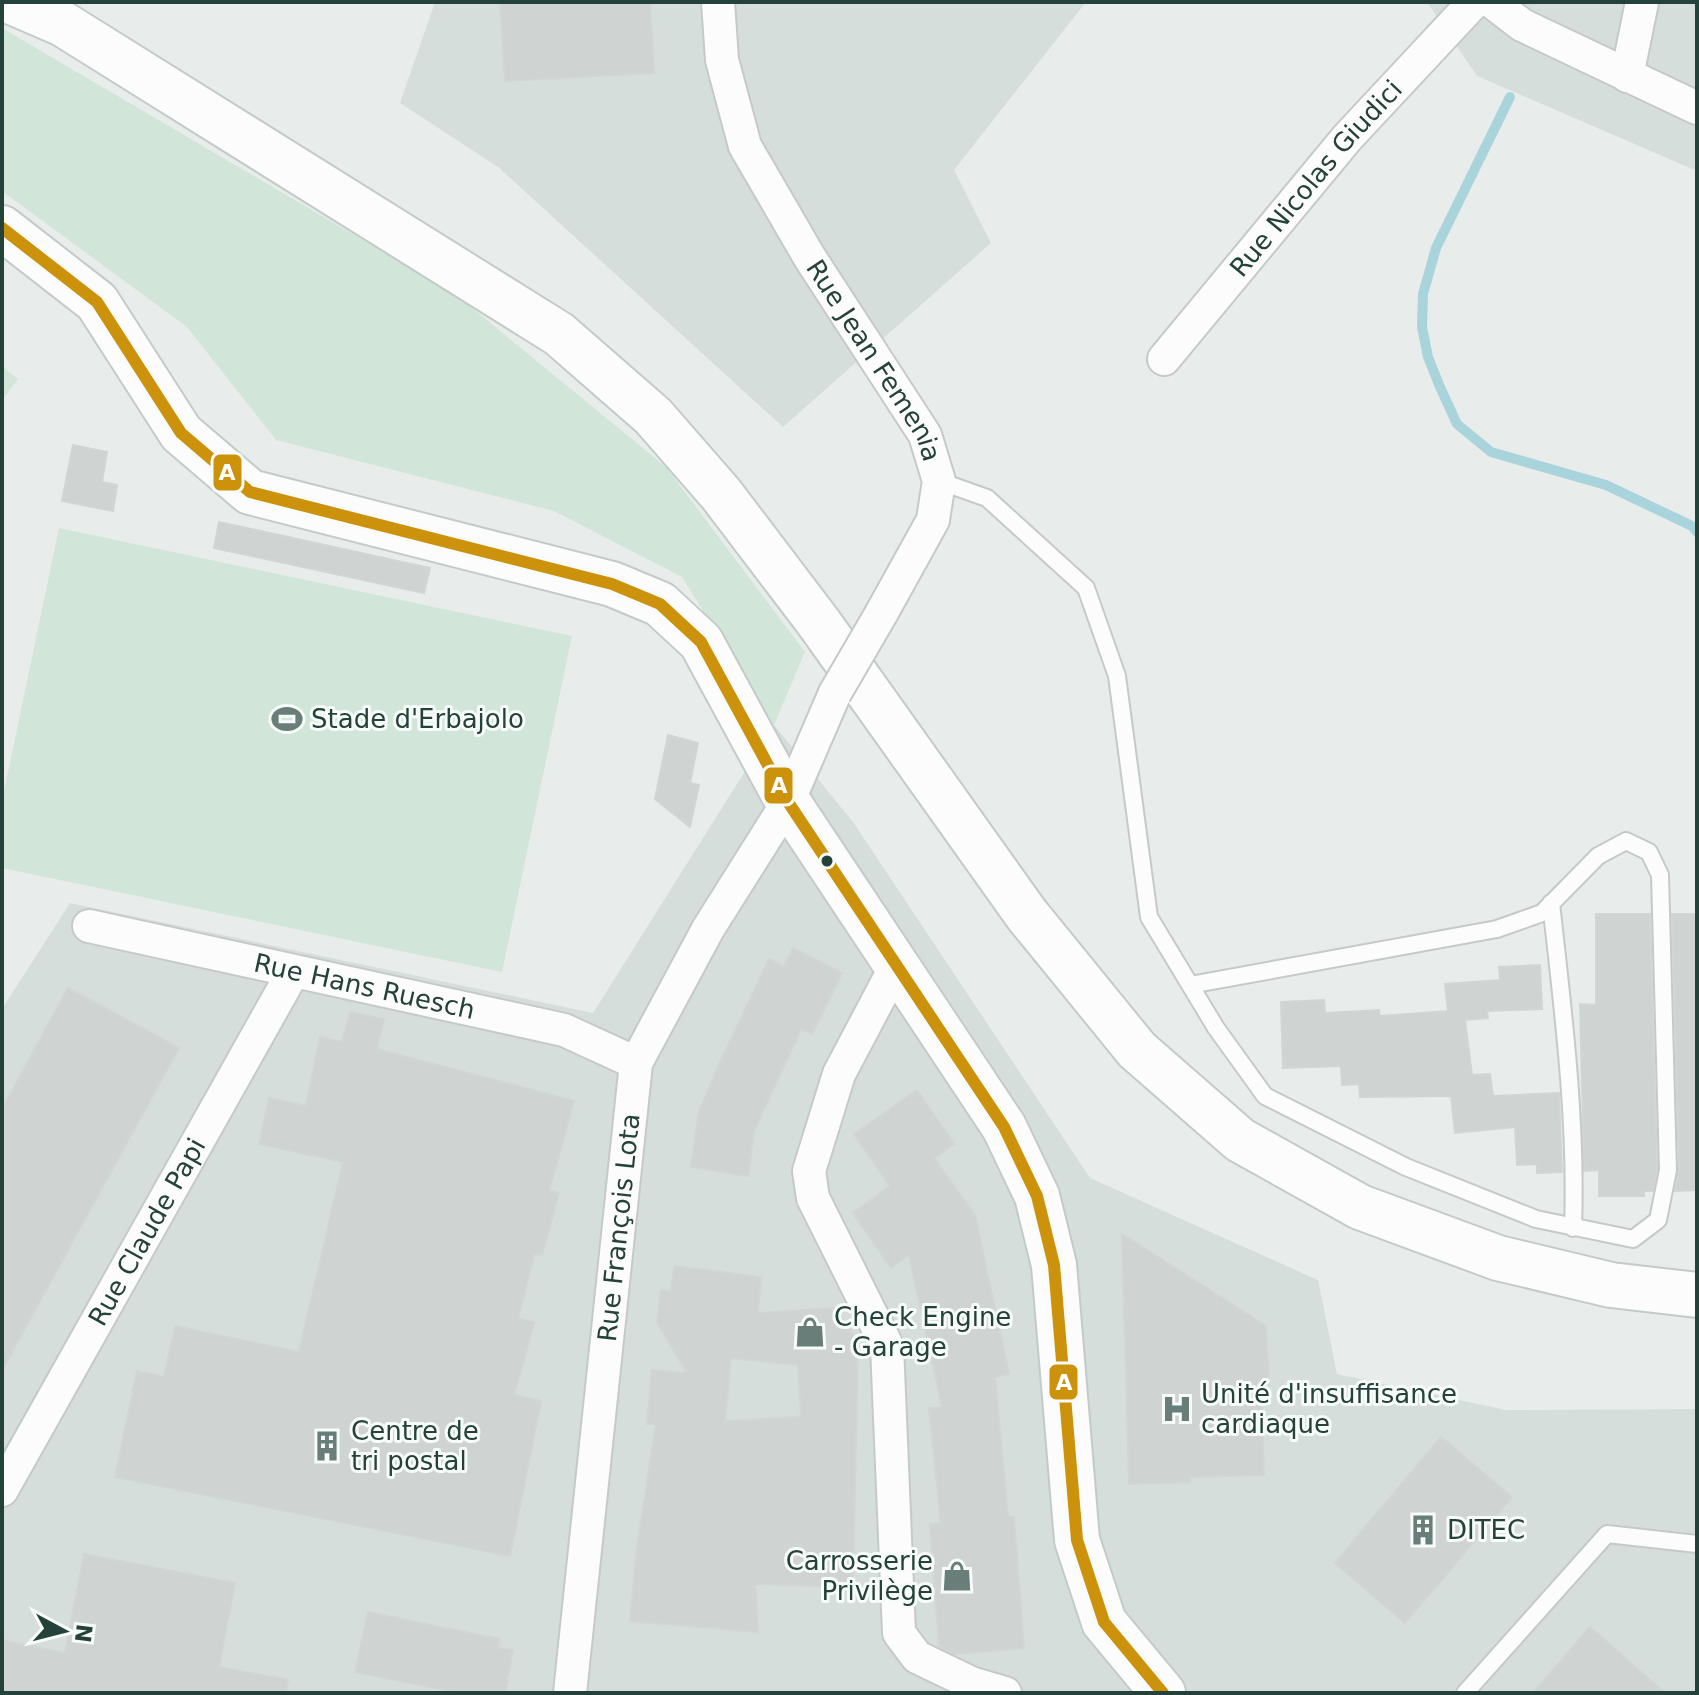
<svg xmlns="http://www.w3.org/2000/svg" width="1699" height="1695" font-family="'DejaVu Sans',sans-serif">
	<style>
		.built { fill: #d6dedb }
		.green { fill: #d1e6d8 }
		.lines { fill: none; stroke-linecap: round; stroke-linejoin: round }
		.stream { stroke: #a9d4db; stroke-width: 10 }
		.building { fill: #cfd4d2; stroke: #d1d6d4; stroke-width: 2; fill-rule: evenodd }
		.lane-casing { stroke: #c5cac8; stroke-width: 20 }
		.street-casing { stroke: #c5cac8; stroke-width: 36 }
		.secondary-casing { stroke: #c3cbc8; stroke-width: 48 }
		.lane { stroke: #fcfcfc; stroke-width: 16 }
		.street { stroke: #fcfcfc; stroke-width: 32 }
		.secondary { stroke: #fcfcfc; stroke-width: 44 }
		.street-bridge-casing { stroke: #c5cac8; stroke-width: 36; stroke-linecap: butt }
		.street-bridge { stroke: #fcfcfc; stroke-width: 32 }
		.bus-1-casing { stroke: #f7fbf9; stroke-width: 18 }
		.bus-1 { stroke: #cd920c; stroke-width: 12 }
		.bus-dot { fill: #24423a; stroke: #f7fbf9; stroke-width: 3 }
		.labels { text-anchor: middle; stroke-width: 6; stroke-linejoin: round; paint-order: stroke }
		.street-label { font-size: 26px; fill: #24423a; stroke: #f7fbf9 }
		.poi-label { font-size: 26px; fill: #24423a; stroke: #f7fbf9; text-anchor: start }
		.line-badge { stroke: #f7fbf9; stroke-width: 3 }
		.badge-label { font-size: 22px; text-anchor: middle; font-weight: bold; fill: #fff }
	</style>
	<rect width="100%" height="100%" fill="#e8edeb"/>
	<!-- built -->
	<path class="built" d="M 435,2 L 1086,2 L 954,170 L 991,243 L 783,427 L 498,167 L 400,103 Z
		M 1427,2 L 1697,2 L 1697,171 L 1477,76 Z
		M 774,725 L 853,822 L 1090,1178 L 1318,1280 L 1337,1374 L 1506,1410 L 1697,1409 L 1697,1693 L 2,1693 L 2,1009 L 70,903 L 593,1013 Z"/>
	<!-- green -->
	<path class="green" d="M 2,28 L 455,294 L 666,467 L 805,652 L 774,725 L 682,577 L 554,511 L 276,440 L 187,327 L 2,191 Z
		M 2,366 L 18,379 L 2,400 Z
		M 59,528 L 572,636 L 502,972 L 2,868 L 2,801 Z"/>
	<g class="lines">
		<!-- stream -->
		<path class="stream" d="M 1510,97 L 1436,248 L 1423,294 L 1422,327 L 1428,357 L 1440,387 L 1457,424 L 1491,452 L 1606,485 L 1692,526 L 1697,532"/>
	</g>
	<!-- building -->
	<path class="building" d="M 500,2 L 650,2 L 654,73 L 505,81 Z
		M 73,445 L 107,452 L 102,482 L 117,485 L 113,511 L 62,501 Z
		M 219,522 L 430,568 L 424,593 L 214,548 Z
		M 668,735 L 698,743 L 690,783 L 699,785 L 690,827 L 655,799 Z
		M 1596,914 L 1650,914 L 1657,1169 L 1653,1191 L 1644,1191 L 1644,1196 L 1599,1196 L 1599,1170 L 1584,1171 L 1580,1004 L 1596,1005 Z
		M 1672,914 L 1697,914 L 1697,1190 L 1675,1191 L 1679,1170 Z
		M 793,948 L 842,973 L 812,1034 L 801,1029 L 754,1131 L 748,1176 L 691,1167 L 699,1111 L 723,1056 L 769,959 L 784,967 Z
		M 1540,965 L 1542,1009 L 1487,1011 L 1488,1018 L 1465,1020 L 1472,1075 L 1490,1074 L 1493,1096 L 1559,1093 L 1562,1172 L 1537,1173 L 1537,1164 L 1517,1165 L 1515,1127 L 1455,1133 L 1451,1096 L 1360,1097 L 1359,1084 L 1342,1085 L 1341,1066 L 1283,1068 L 1281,1002 L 1324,1000 L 1325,1013 L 1379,1010 L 1380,1016 L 1448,1011 L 1445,984 L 1500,980 L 1499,967 Z
		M 68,988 L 179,1048 L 2,1370 L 2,1109 Z
		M 350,1012 L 384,1019 L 377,1049 L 574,1101 L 549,1191 L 559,1193 L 542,1255 L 534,1254 L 518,1318 L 534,1323 L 514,1395 L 541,1401 L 510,1556 L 115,1477 L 137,1371 L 164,1377 L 175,1326 L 299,1352 L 343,1162 L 259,1144 L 269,1098 L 306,1106 L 320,1037 L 342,1042 Z
		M 917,1090 L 954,1144 L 934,1158 L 975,1215 L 1009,1374 L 995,1377 L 1008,1517 L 1014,1517 L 1024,1648 L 954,1654 L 939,1646 L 930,1524 L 941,1523 L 929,1408 L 942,1407 L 909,1255 L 891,1268 L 853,1213 L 890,1186 L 854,1134 Z
		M 1122,1234 L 1266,1326 L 1269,1386 L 1261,1386 L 1264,1475 L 1190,1477 L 1190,1482 L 1129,1484 Z
		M 674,1266 L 761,1277 L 758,1313 L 835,1308 L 858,1342 L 853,1587 L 755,1584 L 758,1632 L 630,1621 L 636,1554 L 656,1424 L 647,1424 L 652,1370 L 687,1373 L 657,1322 L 661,1290 L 671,1291 ZM 731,1358 L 798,1365 L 801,1417 L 725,1421 Z
		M 1441,1437 L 1512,1497 L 1405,1623 L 1335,1563 Z
		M 84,1554 L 235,1583 L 219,1667 L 288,1680 L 286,1693 L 2,1693 L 2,1640 L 65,1653 Z
		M 368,1612 L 499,1639 L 498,1648 L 513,1650 L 505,1693 L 460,1693 L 355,1672 Z
		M 1590,1627 L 1665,1693 L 1533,1693 Z"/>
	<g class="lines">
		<!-- lane casing -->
		<g class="lane-casing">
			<path id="lane" d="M 939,481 L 987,498 L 1086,588 L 1117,676 L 1149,917 L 1216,1028 L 1265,1096 L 1406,1167 L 1536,1219 L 1633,1239 L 1658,1220 L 1668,1170 L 1660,875 L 1649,852 L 1626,841 L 1598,856 L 1542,913 L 1497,929 L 1190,985
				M 1551,903 C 1563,1011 1577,1119 1573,1228
				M 1465,1693 L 1607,1534 L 1697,1544"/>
		</g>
		<!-- street casing -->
		<g class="street-casing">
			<g id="street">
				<path id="s1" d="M 718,2 L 722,60 L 745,146 L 810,258 L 925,435 L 939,481 L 933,520 L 881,614"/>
				<path d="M 1492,2 L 1522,25 L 1697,108"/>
				<path d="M 1627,76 L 1642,2"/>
				<path id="s2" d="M 1164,359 L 1347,138 L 1474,2"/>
				<path id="s3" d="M 89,926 L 564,1030 L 636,1063"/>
				<path d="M 896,966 L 839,1074 L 809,1171 L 813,1198 L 887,1346 L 899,1633 L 917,1657 L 971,1683 L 1005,1693"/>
				<path id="s4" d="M 2,1490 L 293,972"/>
				<path id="s5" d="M 570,1693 L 636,1063 L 708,929 L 788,802 L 835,693"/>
			</g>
		</g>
		<!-- secondary casing -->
		<g class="secondary-casing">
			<path id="secondary" d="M 12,2 L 63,24 L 559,334 L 653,416 L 721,494 L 819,623 L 1027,915 L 1137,1050 L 1240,1140 L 1360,1207 L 1498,1258 L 1611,1285 L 1697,1295
				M 2,228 L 97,302 L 181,433 L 250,492 L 612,584 L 660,604 L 701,642 L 788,802 L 1004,1127 L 1037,1196 L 1054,1265 L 1077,1540 L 1104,1622 L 1163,1693"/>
		</g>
		<!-- lane -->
		<use href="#lane" class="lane"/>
		<!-- street -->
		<use href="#street" class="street"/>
		<!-- secondary -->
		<use href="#secondary" class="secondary"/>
		<!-- street-bridge casing -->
		<g class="street-bridge-casing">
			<path id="street-bridge" d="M 835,693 L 881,614"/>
		</g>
		<!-- street-bridge -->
		<use href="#street-bridge" class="street-bridge"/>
		<!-- bus-1 casing -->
		<g class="bus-1-casing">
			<path id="bus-1" d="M 2,228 L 97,302 L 181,433 L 250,492 L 612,584 L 660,604 L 701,642 L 788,802 L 1004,1127 L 1037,1196 L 1054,1265 L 1077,1540 L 1104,1622 L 1163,1693"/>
		</g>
		<!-- bus-1 -->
		<use href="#bus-1" class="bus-1"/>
	</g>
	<!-- icons -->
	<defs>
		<g id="stadium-bare" transform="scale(2.4)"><path d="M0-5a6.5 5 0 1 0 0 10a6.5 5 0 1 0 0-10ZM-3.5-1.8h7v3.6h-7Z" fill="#697e78" stroke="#f7fbf9" stroke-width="2.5" paint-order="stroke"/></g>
		<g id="shop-bare" transform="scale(2.4)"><path d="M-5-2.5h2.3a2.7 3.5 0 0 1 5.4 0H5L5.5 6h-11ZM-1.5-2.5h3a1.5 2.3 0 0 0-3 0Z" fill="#697e78" stroke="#f7fbf9" stroke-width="2.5" paint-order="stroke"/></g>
		<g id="hospital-bare" transform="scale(2.4)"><path d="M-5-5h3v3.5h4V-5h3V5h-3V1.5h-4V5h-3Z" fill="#697e78" stroke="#f7fbf9" stroke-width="2.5" paint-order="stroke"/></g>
		<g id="building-bare" transform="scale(2.4)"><path d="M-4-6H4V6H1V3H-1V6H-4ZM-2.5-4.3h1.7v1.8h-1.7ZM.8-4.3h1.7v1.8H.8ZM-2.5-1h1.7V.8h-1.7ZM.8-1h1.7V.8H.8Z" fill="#697e78" stroke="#f7fbf9" stroke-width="2.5" paint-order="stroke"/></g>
	</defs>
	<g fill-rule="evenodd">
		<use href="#stadium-bare" x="287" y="719"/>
		<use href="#shop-bare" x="810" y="1332"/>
		<use href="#hospital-bare" x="1177" y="1409"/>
		<use href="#building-bare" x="327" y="1446"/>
		<use href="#building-bare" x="1423" y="1530"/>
		<use href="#shop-bare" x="957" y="1576"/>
	</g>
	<!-- markers -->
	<circle class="bus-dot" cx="827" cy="861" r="7"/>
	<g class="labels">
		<!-- street labels -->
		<g class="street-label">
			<text dy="9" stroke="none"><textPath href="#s2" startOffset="236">Rue Nicolas Giudici</textPath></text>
			<text dy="9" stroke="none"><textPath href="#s1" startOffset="398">Rue Jean Femenia</textPath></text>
			<text dy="9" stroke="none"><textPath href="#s3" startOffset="282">Rue Hans Ruesch</textPath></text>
			<text dy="9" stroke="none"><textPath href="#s5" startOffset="468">Rue François Lota</textPath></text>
			<text dy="9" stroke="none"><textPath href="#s4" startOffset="296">Rue Claude Papi</textPath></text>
		</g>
		<!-- poi labels -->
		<g class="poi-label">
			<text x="311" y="728">Stade d'Erbajolo</text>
			<text x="834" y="1326">Check Engine<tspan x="834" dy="30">- Garage</tspan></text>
			<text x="1201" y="1403">Unité d'insuffisance<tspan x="1201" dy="30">cardiaque</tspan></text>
			<text x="351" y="1440">Centre de<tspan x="351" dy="30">tri postal</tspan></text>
			<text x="1447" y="1539">DITEC</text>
			<text x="933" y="1570" text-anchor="end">Carrosserie<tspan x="933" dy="30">Privilège</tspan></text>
		</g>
	</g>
	<g class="line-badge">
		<rect x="212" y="453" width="31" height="39" rx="8" fill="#cd920c"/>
		<rect x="763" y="766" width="31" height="39" rx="8" fill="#cd920c"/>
		<rect x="1048" y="1363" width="31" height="38" rx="8" fill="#cd920c"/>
	</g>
	<g class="badge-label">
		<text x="227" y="480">A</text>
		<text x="779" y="793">A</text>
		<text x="1064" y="1390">A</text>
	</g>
	<!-- border -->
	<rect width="1699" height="1695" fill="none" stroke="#24423a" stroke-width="8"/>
	<!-- north arrow -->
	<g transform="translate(64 1631) rotate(97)" stroke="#f7fbf9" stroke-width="6" paint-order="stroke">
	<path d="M0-6L14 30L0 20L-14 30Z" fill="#24423a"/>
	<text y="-12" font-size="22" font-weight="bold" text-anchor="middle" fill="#24423a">N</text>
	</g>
</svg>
